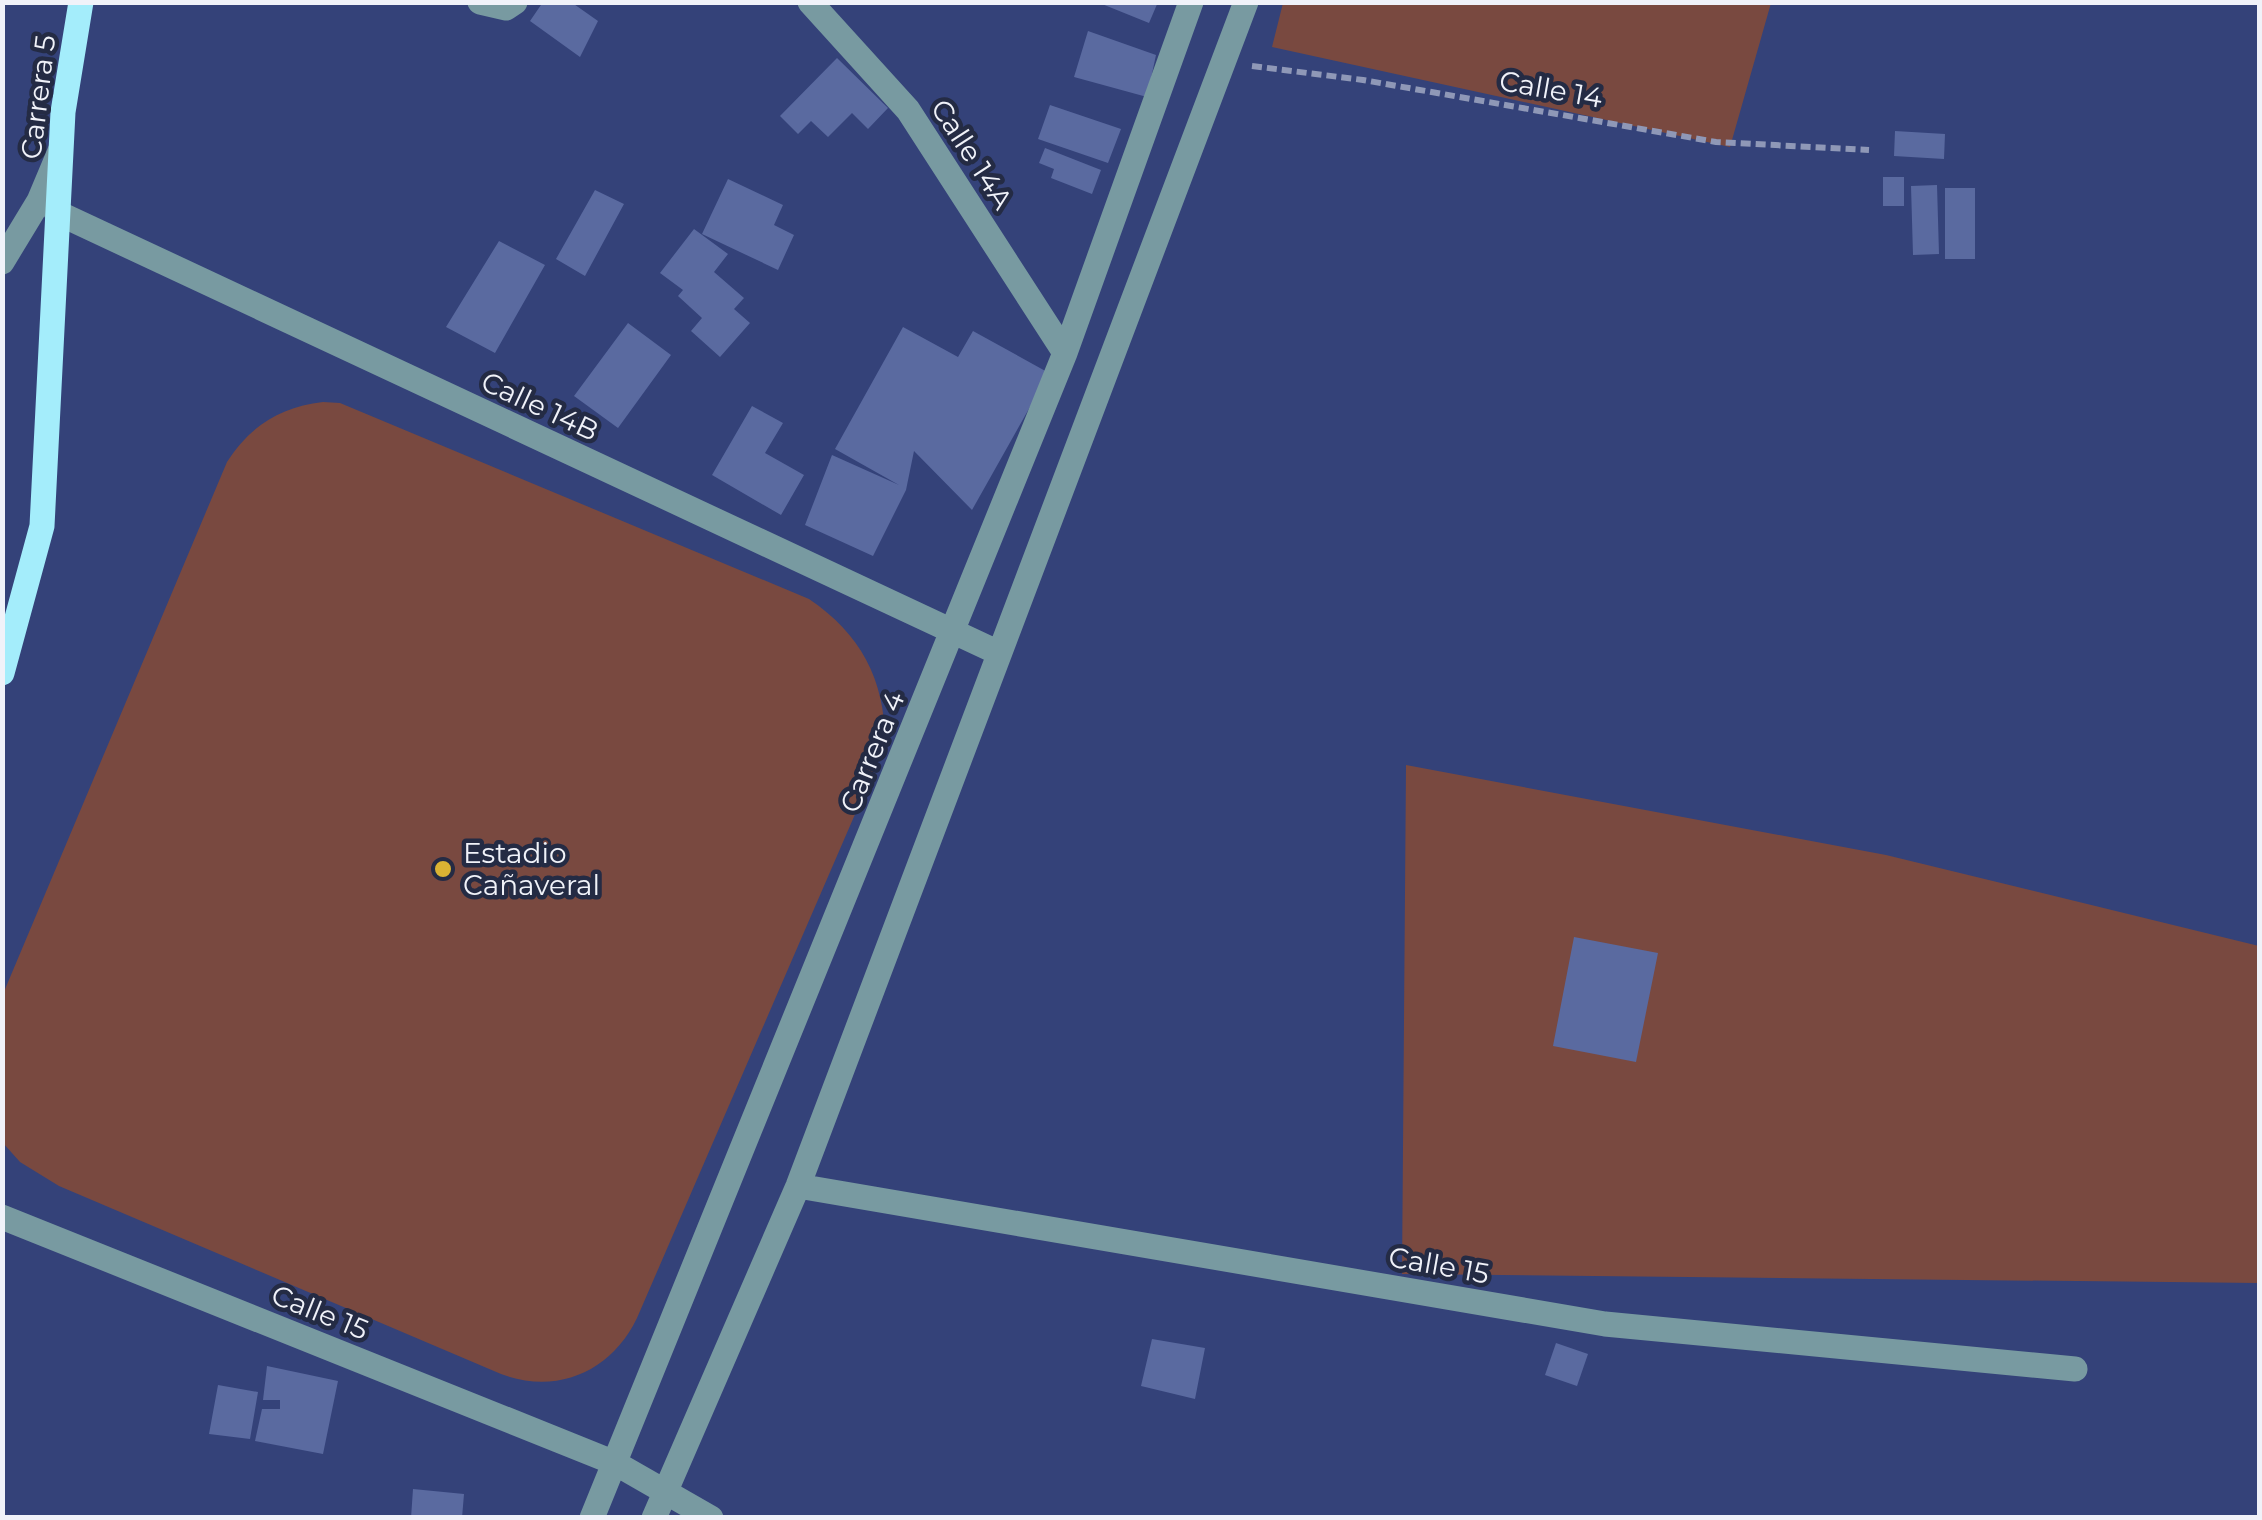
<svg xmlns="http://www.w3.org/2000/svg" width="2262" height="1520" font-family="Montserrat,sans-serif">
	<style>
		.green { fill: #794940 }
		.building { fill: #5a6aa0 }
		.lines { fill: none; stroke-linecap: round; stroke-linejoin: round }
		.path { stroke: #8f98b7; stroke-width: 6; stroke-dasharray: 10 5; stroke-linecap: butt }
		.minor { stroke: #789aa1; stroke-width: 25 }
		.major { stroke: #a4edfb; stroke-width: 25 }
		.poi-dot { fill: #dab333; stroke: #242b44; stroke-width: 4 }
		.labels { text-anchor: middle; stroke-width: 9; stroke-linejoin: round; paint-order: stroke }
		.street-label { font-size: 28px; fill: #f0f2f9; stroke: #242b44 }
		.poi-label { font-size: 28px; fill: #f0f2f9; stroke: #242b44; text-anchor: start }
	</style>
	<rect width="100%" height="100%" fill="#344279"/>
	<!-- green -->
	<path class="green" d="M 1283,3 L 1283,2 L 1771,3 L 1730,147 L 1272,47 Z
		M 323,402 L 340,403 L 809,599 C 861,634 886,681 885,745 L 637,1318 C 611,1372 557,1395 501,1374 L 59,1186 L 20,1162 L 3,1143 L 3,994 L 227,462 C 250,426 280,407 323,402 Z
		M 1406,765 L 1886,855 L 2259,946 L 2259,1283 L 1402,1274 Z"/>
	<!-- building -->
	<path class="building" d="M 543,2 L 571,2 L 598,21 L 580,57 L 530,21 Z
		M 1097,2 L 1158,2 L 1149,23 Z
		M 1088,31 L 1156,55 L 1147,97 L 1074,77 Z
		M 837,58 L 888,108 L 868,129 L 852,113 L 828,137 L 811,121 L 798,134 L 780,116 Z
		M 1050,105 L 1121,129 L 1108,163 L 1038,139 Z
		M 1895,131 L 1945,134 L 1944,159 L 1894,156 Z
		M 1045,148 L 1101,170 L 1092,194 L 1051,178 L 1054,169 L 1039,163 Z
		M 1883,177 L 1904,177 L 1904,206 L 1883,206 Z
		M 728,179 L 783,205 L 774,225 L 794,235 L 778,270 L 702,234 Z
		M 1937,185 L 1939,254 L 1913,255 L 1911,186 Z
		M 1945,188 L 1975,188 L 1975,259 L 1945,259 Z
		M 595,190 L 624,204 L 585,276 L 556,259 Z
		M 694,229 L 728,254 L 714,272 L 744,298 L 734,309 L 750,323 L 720,357 L 691,331 L 702,318 L 678,296 L 683,290 L 660,273 Z
		M 499,241 L 545,265 L 495,353 L 446,327 Z
		M 628,323 L 671,355 L 618,428 L 574,396 Z
		M 903,327 L 958,357 L 973,331 L 1049,373 L 972,510 L 914,451 L 906,490 L 873,556 L 805,525 L 832,455 L 899,485 L 835,449 Z
		M 752,406 L 783,423 L 765,453 L 804,475 L 781,515 L 712,475 Z
		M 1574,937 L 1658,953 L 1636,1062 L 1553,1046 Z
		M 1152,1339 L 1205,1348 L 1195,1399 L 1141,1386 Z
		M 1556,1343 L 1588,1354 L 1577,1386 L 1545,1375 Z
		M 267,1366 L 338,1381 L 323,1454 L 255,1441 L 262,1409 L 280,1409 L 280,1400 L 263,1400 Z
		M 218,1385 L 258,1392 L 250,1439 L 209,1434 Z
		M 413,1489 L 464,1494 L 462,1518 L 411,1518 Z"/>
	<g class="lines">
		<!-- path -->
		<path class="path" d="M 1252,66 L 1363,80 L 1716,142 L 1869,150"/>
		<!-- minor -->
		<path class="minor" d="M 480,2 L 506,8 L 515,2
			M 810,2 L 908,110 L 1065,353
			M 56,212 L 999,653
			M 2,262 L 39,201 L 60,151
			M 798,1186 L 1605,1324 L 2075,1369
			M 2,1217 L 615,1463 L 711,1518
			M 592,1518 L 1065,353 L 1191,2
			M 654,1518 L 798,1186 L 1246,2"/>
		<!-- major -->
		<path class="major" d="M 2,673 L 42,526 L 63,112 L 81,2"/>
	</g>
	<!-- markers -->
	<circle class="poi-dot" cx="443" cy="869" r="10"/>
	<g class="labels">
		<!-- street labels -->
		<g class="street-label">
			<text transform="translate(1551 89) rotate(10)" y="10">Calle 14</text>
			<text transform="translate(38 97) rotate(-83)" y="10">Carrera 5</text>
			<text transform="translate(972 154) rotate(57)" y="10">Calle 14A</text>
			<text transform="translate(540 406) rotate(25)" y="10">Calle 14B</text>
			<text transform="translate(872 752) rotate(-68)" y="10">Carrera 4</text>
			<text transform="translate(1439 1265) rotate(10)" y="10">Calle 15</text>
			<text transform="translate(320 1312) rotate(22)" y="10">Calle 15</text>
		</g>
		<!-- poi labels -->
		<g class="poi-label">
			<text x="463" y="863">Estadio<tspan x="463" dy="32">Cañaveral</tspan></text>
		</g>
	</g>
	<!-- border -->
	<rect width="2262" height="1520" fill="none" stroke="#f0f2f9" stroke-width="10"/>
</svg>
